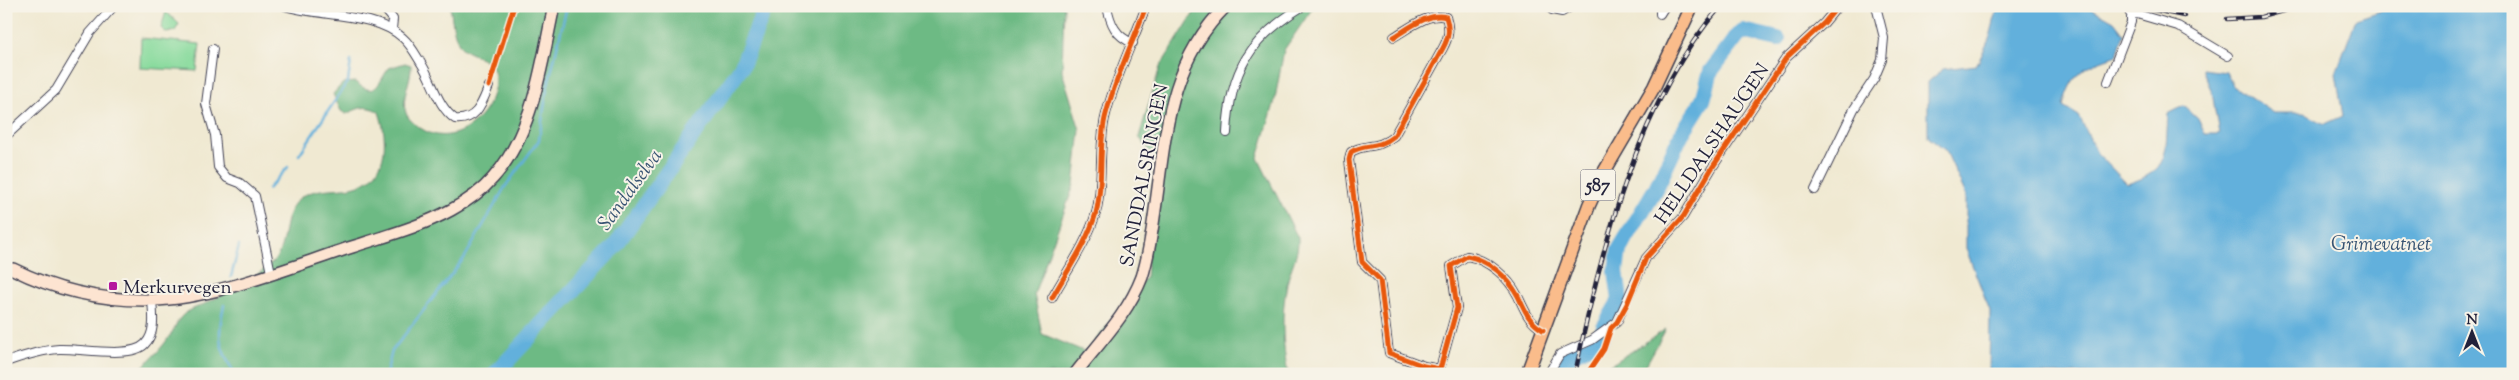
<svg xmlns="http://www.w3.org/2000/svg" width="2519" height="380" font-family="'Sorts Mill Goudy',serif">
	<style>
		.green { fill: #87da9c; stroke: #547e6c }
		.forest { fill: #6dba84; stroke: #486e60 }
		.water { fill: #62b0dc; stroke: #42698c }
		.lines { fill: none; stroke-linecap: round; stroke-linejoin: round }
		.stream { stroke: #62b0dc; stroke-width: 2.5 }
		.river { stroke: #62b0dc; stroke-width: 16 }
		.minor-casing { stroke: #414052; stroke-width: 10 }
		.secondary-casing { stroke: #414052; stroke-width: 14 }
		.primary-casing { stroke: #414052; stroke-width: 15 }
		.minor { stroke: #fff; stroke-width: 8 }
		.secondary { stroke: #fde4d1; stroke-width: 11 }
		.primary { stroke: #fabc8b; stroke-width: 12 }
		.rail-casing { stroke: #22223b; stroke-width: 4.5 }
		.rail { stroke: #f7f3e8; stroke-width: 2.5; stroke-dasharray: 8; stroke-linecap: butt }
		.cycleway-casing { stroke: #f7f3e8; stroke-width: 8 }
		.cycleway { stroke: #e8590c; stroke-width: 5 }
		.poi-dot { fill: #b5179e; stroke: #f7f3e8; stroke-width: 2 }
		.labels { text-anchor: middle; stroke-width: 4; stroke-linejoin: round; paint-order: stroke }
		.shield { fill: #f7f3e8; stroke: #62616f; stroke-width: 1 }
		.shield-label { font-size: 18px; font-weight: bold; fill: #22223b }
		.street-label { font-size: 19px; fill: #22223b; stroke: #f7f3e8 }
		.poi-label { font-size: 19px; fill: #22223b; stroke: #f7f3e8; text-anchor: start }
		.water-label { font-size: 20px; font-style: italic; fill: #385473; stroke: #f7f3e8 }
	</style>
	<rect width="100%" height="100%" fill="#f7f3e8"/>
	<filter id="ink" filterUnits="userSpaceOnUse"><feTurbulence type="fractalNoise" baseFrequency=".02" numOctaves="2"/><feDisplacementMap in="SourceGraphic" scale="10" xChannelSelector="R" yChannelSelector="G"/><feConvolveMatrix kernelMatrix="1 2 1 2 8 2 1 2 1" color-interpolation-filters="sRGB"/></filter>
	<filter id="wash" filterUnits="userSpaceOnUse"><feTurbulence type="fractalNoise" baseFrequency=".0096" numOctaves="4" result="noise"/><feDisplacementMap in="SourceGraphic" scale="20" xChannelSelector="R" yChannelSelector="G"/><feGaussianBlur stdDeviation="1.12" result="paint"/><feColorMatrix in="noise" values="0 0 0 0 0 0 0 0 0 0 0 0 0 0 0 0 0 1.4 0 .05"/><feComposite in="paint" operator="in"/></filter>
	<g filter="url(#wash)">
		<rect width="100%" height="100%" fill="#f0e9d2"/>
		<!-- green -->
		<path class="green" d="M 166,12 L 179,24 L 175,31 L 167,33 L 161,28 Z
			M 141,38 L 200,44 L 197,71 L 140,68 Z"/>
		<!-- forest -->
		<path class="forest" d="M 450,6 L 1064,6 L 1062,71 L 1080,130 L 1074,185 L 1034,294 L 1042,334 L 1086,352 L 1146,277 L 1157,161 L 1139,137 L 1160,67 L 1197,8 L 1200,6 L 1314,6 L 1284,50 L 1274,104 L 1258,158 L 1298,238 C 1299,255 1290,268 1287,284 C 1281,313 1282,344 1288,374 L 135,374 C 147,362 160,351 169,337 C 174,331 177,320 183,315 C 190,309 202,306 210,301 C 225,294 261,274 272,263 C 289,248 279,215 300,198 C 314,187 335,190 352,187 C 388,179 389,141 379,112 C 366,104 359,108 346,114 L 341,111 L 333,94 L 343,83 L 355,82 C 377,99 377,84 389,68 L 405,63 L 411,65 C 412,81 400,98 406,113 C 408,119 416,126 422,129 C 454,150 493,116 495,82 C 497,53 467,59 459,44 C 453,33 452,18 450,6 Z
			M 1666,329 L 1641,374 L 1600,374 L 1600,372 Z"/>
		<!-- water -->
		<path class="water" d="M 1998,6 L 2087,6 L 2114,21 L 2124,34 L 2117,55 C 2085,66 2072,71 2063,106 L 2079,116 L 2097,153 L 2127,184 C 2171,170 2165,154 2168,114 L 2184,106 L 2199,120 L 2205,134 L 2219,134 L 2212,92 L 2202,69 L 2226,72 L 2233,86 L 2274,113 L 2304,113 L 2325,124 L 2343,116 L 2336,73 L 2356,19 L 2396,6 L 2513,6 L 2513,374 L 1989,374 L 1990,311 L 1966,249 L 1966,195 L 1946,151 L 1928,137 L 1928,82 L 1943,69 L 1977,65 L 1990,37 Z"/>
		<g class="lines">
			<!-- stream -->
			<path class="stream" d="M 299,155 L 348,81 L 351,61
				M 268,189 L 288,167
				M 231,277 L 239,246
				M 224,305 C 217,335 218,347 235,374
				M 386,374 L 392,351 L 465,257 L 505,187 L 539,140 L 547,89 L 567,6"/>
			<!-- river -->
			<path class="river" d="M 495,374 L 615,246 L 741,68 L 766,6
				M 1561,374 L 1570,355 L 1600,341 L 1604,327 L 1620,300 L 1616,271 L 1619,250 L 1656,188 L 1681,135 L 1703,100 L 1711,71 L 1738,35 L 1743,31 L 1778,39"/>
		</g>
	</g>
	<g filter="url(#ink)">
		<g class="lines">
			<!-- minor casing -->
			<g class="minor-casing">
				<path id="minor" d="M 285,6 C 320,17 375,12 403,38 C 411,45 416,55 421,63 C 433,81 437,106 455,119 C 477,121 482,103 489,86
					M 382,6 L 393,19 L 392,29
					M 1107,6 C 1110,23 1116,37 1133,43
					M 1550,6 L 1552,10 L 1562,12 L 1572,6
					M 1660,6 L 1660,14 L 1665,6
					M 2131,15 L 2137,14 L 2178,26 L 2228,56
					M 1394,37 C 1409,28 1429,12 1446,17 C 1450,29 1449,37 1443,48 L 1394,136 C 1377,150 1365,143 1351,152 L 1349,160 L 1362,262 L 1380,280 L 1389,353 L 1424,366 L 1440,369 L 1457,308 L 1451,266 L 1467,256 C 1489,260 1508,277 1518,296 C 1525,311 1529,322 1543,330
					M 213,49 L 206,104 L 215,135 L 218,167 L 227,178 L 240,183 L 255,196 L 271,273
					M 2108,82 L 2131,22 L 2131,15 L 2126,6
					M 1227,133 C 1230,71 1249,39 1303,6
					M 6,136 L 56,90 L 90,33 L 114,6
					M 1815,190 L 1854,109 L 1874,79 L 1882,60 L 1884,38 L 1876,6
					M 1052,298 C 1067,271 1087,243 1096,213 C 1104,183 1098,150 1105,118 C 1114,80 1133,43 1146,6
					M 6,362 C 23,356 41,350 59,349 C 80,348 131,359 145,344 C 156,333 153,314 152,300
					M 1548,374 L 1560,354 L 1592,340 L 1617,322 L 1646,258 L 1683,217 L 1712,168 L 1786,58 L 1824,23 L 1838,6"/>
			</g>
			<!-- secondary casing -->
			<g class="secondary-casing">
				<path id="secondary" d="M 13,269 C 57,291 102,301 152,300 C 213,299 293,266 352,247 C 385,236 420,227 451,210 C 466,202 481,192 493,178 C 534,132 541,65 554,6
					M 1075,374 C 1099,343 1128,314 1142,277 C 1149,255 1152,232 1155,210 C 1166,133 1168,64 1226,6"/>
			</g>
			<!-- primary casing -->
			<g class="primary-casing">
				<path id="primary" d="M 1527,374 L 1589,205 L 1604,172 L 1654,87 L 1692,6"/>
			</g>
			<!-- minor -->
			<use href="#minor" class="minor"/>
			<!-- secondary -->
			<use href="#secondary" class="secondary"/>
			<!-- primary -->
			<use href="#primary" class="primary"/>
			<!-- rail casing -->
			<g class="rail-casing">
				<path id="rail" d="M 2135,6 L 2184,16
					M 2227,19 L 2261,17 L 2301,6
					M 1575,374 C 1600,253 1638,100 1721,6"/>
			</g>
			<!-- rail -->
			<use href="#rail" class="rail"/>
			<!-- cycleway casing -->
			<g class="cycleway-casing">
				<path id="cycleway" d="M 1394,37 C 1409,28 1429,12 1446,17 C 1450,29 1449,37 1443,48 L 1394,136 C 1377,150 1365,143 1351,152 L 1349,160 L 1362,262 L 1380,280 L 1389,353 L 1424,366 L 1440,369 L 1457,308 L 1451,266 L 1467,256 C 1489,260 1508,277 1518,296 C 1525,311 1529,322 1543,330
					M 489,86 L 514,6
					M 1052,298 C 1067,271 1087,243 1096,213 C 1104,183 1098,150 1105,118 C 1114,80 1133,43 1146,6
					M 1587,374 L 1604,349 L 1611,328 L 1617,322 L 1627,304 L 1646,258 L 1683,217 L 1712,168 L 1786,58 L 1824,23 L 1838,6"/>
			</g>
			<!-- cycleway -->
			<use href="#cycleway" class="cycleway"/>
		</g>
	</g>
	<!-- markers -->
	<rect class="poi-dot" x="108" y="281" width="10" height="10" rx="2.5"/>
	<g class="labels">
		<!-- shield labels -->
		<rect class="shield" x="1580.5" y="169.5" width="35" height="31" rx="4"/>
		<g class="shield-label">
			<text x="1598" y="191">587</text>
		</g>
		<!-- street labels -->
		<g class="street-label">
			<text transform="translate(1711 143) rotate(-56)" y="7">HELLDALSHAUGEN</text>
			<text transform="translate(1143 175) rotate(-79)" y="7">SANDDALSRINGEN</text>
		</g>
		<!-- poi labels -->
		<g class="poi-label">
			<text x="123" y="293">Merkurvegen</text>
		</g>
		<!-- water labels -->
		<g class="water-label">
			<text transform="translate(629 189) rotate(-54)" y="7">Sandalselva</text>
			<text x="2381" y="250">Grimevatnet</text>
		</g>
	</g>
	<!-- margin -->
	<rect width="2519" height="380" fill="none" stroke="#f7f3e8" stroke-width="25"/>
	<!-- north arrow -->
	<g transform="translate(2472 332)" stroke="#f7f3e8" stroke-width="4" paint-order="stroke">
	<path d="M0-4L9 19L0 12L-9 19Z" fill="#22223b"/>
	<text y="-8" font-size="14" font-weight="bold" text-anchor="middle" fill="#22223b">N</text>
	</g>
</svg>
